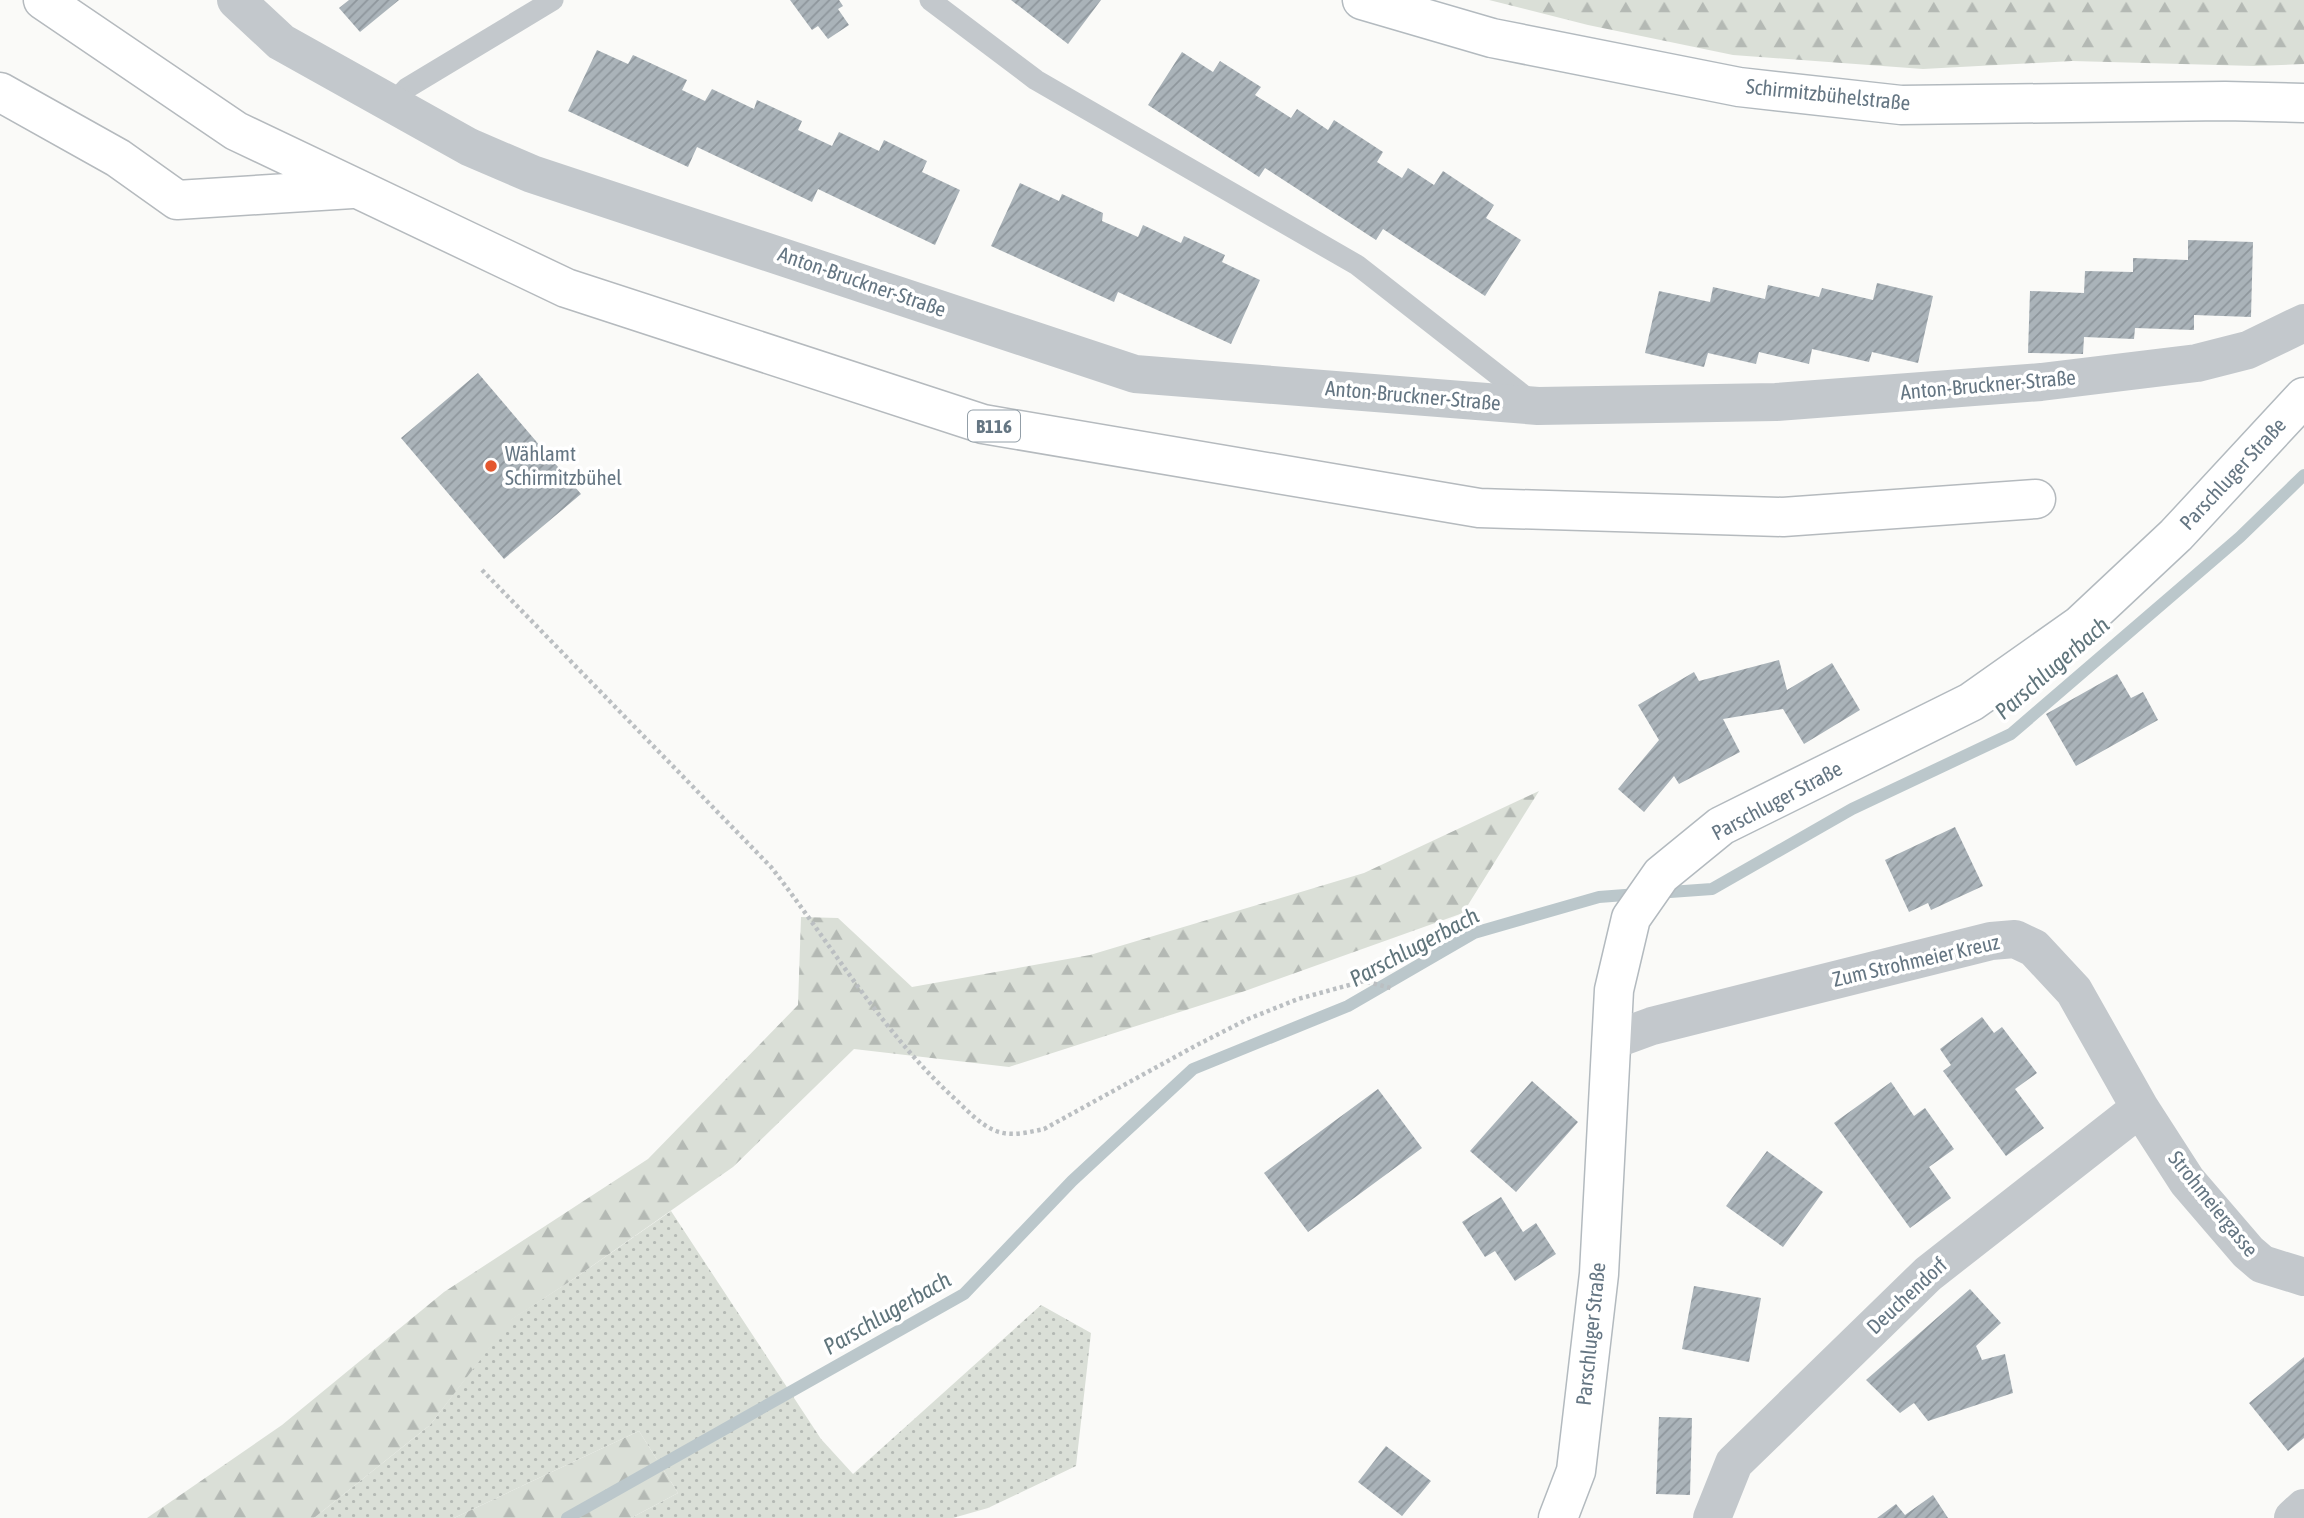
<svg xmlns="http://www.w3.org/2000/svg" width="2304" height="1518" font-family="'Asap Condensed',sans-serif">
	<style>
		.green { fill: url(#green-dots) }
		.forest { fill: url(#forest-firs) }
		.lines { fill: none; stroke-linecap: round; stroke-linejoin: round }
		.stream { stroke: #bbc7cb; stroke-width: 12 }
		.building { fill: url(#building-hatch) }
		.secondary-casing { stroke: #b3babf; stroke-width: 41 }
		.primary-casing { stroke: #b5babe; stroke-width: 41 }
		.path { stroke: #bbbfc2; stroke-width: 4.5; stroke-dasharray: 3.5 3.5; stroke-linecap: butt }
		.lane { stroke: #c3c8cc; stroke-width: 21 }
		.street { stroke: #c3c8cc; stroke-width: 38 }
		.secondary { stroke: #fff; stroke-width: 38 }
		.primary { stroke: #fff; stroke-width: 38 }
		.poi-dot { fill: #e4572e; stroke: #fff; stroke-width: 2.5 }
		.labels { text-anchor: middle; stroke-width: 7; stroke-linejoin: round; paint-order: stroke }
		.shield { fill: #fff; stroke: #939fa8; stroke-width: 2 }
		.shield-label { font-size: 19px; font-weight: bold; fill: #657683 }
		.street-label { font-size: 21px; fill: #657683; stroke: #fff }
		.poi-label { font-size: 21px; fill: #657683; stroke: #fff; text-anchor: start }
		.water-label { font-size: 23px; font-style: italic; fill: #60757c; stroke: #fff }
	</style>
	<defs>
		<pattern id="green-dots" width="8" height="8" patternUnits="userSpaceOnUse" patternTransform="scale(1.75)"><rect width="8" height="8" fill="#dadfd7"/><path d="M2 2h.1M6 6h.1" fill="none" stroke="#b4b9b4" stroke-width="1.8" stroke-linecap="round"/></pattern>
		<pattern id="forest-firs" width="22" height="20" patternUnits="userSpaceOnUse" patternTransform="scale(1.75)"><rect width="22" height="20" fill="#dadfd7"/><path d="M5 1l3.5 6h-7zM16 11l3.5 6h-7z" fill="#b4b9b4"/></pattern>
		<pattern id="building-hatch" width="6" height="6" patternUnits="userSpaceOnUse" patternTransform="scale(1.75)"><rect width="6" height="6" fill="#aab3b9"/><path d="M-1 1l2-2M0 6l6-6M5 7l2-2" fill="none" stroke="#8e969c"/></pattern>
	</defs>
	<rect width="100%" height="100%" fill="#fafaf8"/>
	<!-- green -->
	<path class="green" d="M 671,1211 L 821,1439 L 853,1474 L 1041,1305 L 1091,1333 L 1076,1466 L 988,1508 L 953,1518 L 631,1518 L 678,1493 L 639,1431 L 454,1518 L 314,1518 L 430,1425 L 510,1320 L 575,1278 Z"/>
	<!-- forest -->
	<path class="forest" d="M 1489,0 L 2304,0 L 2304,64 L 2255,66 L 2072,61 L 1923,69 L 1733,55 L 1588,25 Z
		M 1539,791 L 1463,913 L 1245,991 L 1009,1067 L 854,1049 L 733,1167 L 575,1278 L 511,1320 L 430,1425 L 314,1518 L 147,1518 L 282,1425 L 444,1292 L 648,1159 L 798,1005 L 801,917 L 838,918 L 912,987 L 1090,955 L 1364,873 Z
		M 639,1431 L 678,1493 L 631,1518 L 454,1518 Z"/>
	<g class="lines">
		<!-- stream -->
		<path class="stream" d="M 1656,893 L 1712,889 L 1852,809 L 2011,734 L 2240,537 L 2304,475
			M 567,1518 L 964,1294 L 1072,1181 L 1193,1069 L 1348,1006 L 1474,933 L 1599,897 L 1638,894"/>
	</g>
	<!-- building -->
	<path class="building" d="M 349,0 L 399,0 L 360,32 L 339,8 Z
		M 790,0 L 839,0 L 843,6 L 838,9 L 849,25 L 828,39 L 818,26 L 812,30 Z
		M 1011,0 L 1101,0 L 1068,44 Z
		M 597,50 L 628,64 L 633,55 L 687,80 L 682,90 L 705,101 L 712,89 L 754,109 L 757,100 L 802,121 L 798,130 L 832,146 L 839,132 L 879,151 L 884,140 L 927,161 L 922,172 L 960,190 L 935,245 L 818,189 L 812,202 L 697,147 L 688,167 L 568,111 Z
		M 1182,52 L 1213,72 L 1220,61 L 1261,87 L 1255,95 L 1291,118 L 1297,109 L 1328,130 L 1334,120 L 1383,152 L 1377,162 L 1402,178 L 1408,168 L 1434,185 L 1443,171 L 1494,205 L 1486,218 L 1521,240 L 1485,296 L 1383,229 L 1376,240 L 1265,168 L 1259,177 L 1148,105 Z
		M 1020,183 L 1059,201 L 1062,194 L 1103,213 L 1102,221 L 1138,237 L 1143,225 L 1181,243 L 1184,236 L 1225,255 L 1222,262 L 1260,280 L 1231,344 L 1118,292 L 1114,302 L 991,246 Z
		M 2188,240 L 2253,242 L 2251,317 L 2194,315 L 2194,330 L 2135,328 L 2134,339 L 2084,337 L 2083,354 L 2028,353 L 2030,291 L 2084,293 L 2085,271 L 2133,272 L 2133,258 L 2188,260 Z
		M 1877,283 L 1933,296 L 1918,363 L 1872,352 L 1869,362 L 1812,349 L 1809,364 L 1759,352 L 1756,364 L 1708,353 L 1704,367 L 1645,353 L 1659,291 L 1710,302 L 1713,287 L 1765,299 L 1768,285 L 1819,297 L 1822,288 L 1873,300 Z
		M 478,373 L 581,494 L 504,559 L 401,438 Z
		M 1779,660 L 1787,690 L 1832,663 L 1860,710 L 1804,744 L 1783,709 L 1723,719 L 1740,752 L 1679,784 L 1674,776 L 1644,812 L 1618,789 L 1659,740 L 1638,705 L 1694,672 L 1699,681 Z
		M 2117,674 L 2131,698 L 2143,692 L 2158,720 L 2076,766 L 2046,714 Z
		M 1955,827 L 1983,886 L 1931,910 L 1928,903 L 1909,912 L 1885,860 Z
		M 1982,1017 L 1994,1033 L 2002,1027 L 2037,1073 L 2015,1089 L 2044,1128 L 2006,1156 L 1943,1071 L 1951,1065 L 1940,1049 Z
		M 1532,1081 L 1578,1122 L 1516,1192 L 1470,1151 Z
		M 1891,1082 L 1914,1116 L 1925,1108 L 1954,1149 L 1929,1167 L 1951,1198 L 1910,1228 L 1834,1123 Z
		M 1378,1089 L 1422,1148 L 1308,1232 L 1264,1173 Z
		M 1767,1151 L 1823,1192 L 1783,1247 L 1726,1206 Z
		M 1501,1197 L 1523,1232 L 1536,1223 L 1556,1254 L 1515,1281 L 1495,1251 L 1485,1257 L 1462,1222 Z
		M 1694,1286 L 1761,1298 L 1749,1362 L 1682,1349 Z
		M 1970,1289 L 2001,1323 L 1976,1346 L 1982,1360 L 2005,1354 L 2013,1393 L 1928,1421 L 1914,1403 L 1900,1413 L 1866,1380 Z
		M 2304,1357 L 2304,1438 L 2288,1451 L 2249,1403 Z
		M 1659,1417 L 1692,1418 L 1690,1495 L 1656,1494 Z
		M 1386,1446 L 1431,1481 L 1402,1516 L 1358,1482 Z
		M 1933,1495 L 1948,1518 L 1877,1518 L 1896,1504 L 1905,1515 Z"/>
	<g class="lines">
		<!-- secondary casing -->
		<g class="secondary-casing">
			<path id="secondary" d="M 1362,0 L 1492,38 L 1739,87 L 1901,105 L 2225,101 L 2304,103
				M 1558,1518 L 1576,1471 L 1599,1274 L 1614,990 L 1631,918 L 1661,875 L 1721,826 L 1971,702 L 2080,625 L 2176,535 L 2304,397"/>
		</g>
		<!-- primary casing -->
		<g class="primary-casing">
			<path id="primary" d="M 43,0 L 236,131 L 566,288 L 983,424 L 1479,508 L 1783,517 L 2036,499
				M 0,92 L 118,158 L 177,200 L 352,189"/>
		</g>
		<!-- path -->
		<path class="path" d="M 482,570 L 771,867 C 832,945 881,1031 954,1098 C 966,1109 980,1125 996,1131 C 1012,1137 1029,1132 1044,1129 L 1195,1046 L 1248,1019 L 1298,999 L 1364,981 L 1391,988"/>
		<!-- lane -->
		<path class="lane" d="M 930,0 L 1036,80 L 1357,265 L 1531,401
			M 392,104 L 407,88 L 553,0"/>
		<!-- street -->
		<path class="street" d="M 236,0 L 281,42 L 469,147 L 532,174 L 1135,374 L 1538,406 L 1776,402 L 2041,382 L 2197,363 L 2248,350 L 2304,323
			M 1611,1041 L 1652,1026 L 1991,941 L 2015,939 L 2034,948 L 2074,991 L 2140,1108 L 2187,1181 L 2248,1252 L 2262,1264 L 2304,1277
			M 1712,1518 L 1734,1463 L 1928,1274 L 2140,1108
			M 2293,1518 L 2304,1508"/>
		<!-- secondary -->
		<use href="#secondary" class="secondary"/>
		<!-- primary -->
		<use href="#primary" class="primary"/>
	</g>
	<!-- markers -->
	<circle class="poi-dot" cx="491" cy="466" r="7"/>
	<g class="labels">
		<!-- shield labels -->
		<rect class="shield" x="968" y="410.5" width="52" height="31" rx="5"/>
		<g class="shield-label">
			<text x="994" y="433">B116</text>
		</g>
		<!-- street labels -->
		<g class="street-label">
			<text transform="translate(1828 95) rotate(6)" y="7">Schirmitzbühelstraße</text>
			<text transform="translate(862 282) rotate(19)" y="7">Anton-Bruckner-Straße</text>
			<text transform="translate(1988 385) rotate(-5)" y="7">Anton-Bruckner-Straße</text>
			<text transform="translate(1413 396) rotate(5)" y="7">Anton-Bruckner-Straße</text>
			<text transform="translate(2233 474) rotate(-47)" y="7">Parschluger Straße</text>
			<text transform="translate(1777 801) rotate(-28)" y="7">Parschluger Straße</text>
			<text transform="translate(1916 961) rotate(-13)" y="7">Zum Strohmeier Kreuz</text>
			<text transform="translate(2213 1204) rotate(51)" y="7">Strohmeiergasse</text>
			<text transform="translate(1907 1296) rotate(-43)" y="7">Deuchendorf</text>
			<text transform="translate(1591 1334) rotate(-84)" y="7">Parschluger Straße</text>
		</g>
		<!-- poi labels -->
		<g class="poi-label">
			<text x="505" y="461">Wählamt<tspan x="505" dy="24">Schirmitzbühel</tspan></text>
		</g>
		<!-- water labels -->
		<g class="water-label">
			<text transform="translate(2052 668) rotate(-41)" y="8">Parschlugerbach</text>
			<text transform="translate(1414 947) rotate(-28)" y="8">Parschlugerbach</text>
			<text transform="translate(887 1313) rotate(-30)" y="8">Parschlugerbach</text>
		</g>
	</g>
</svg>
